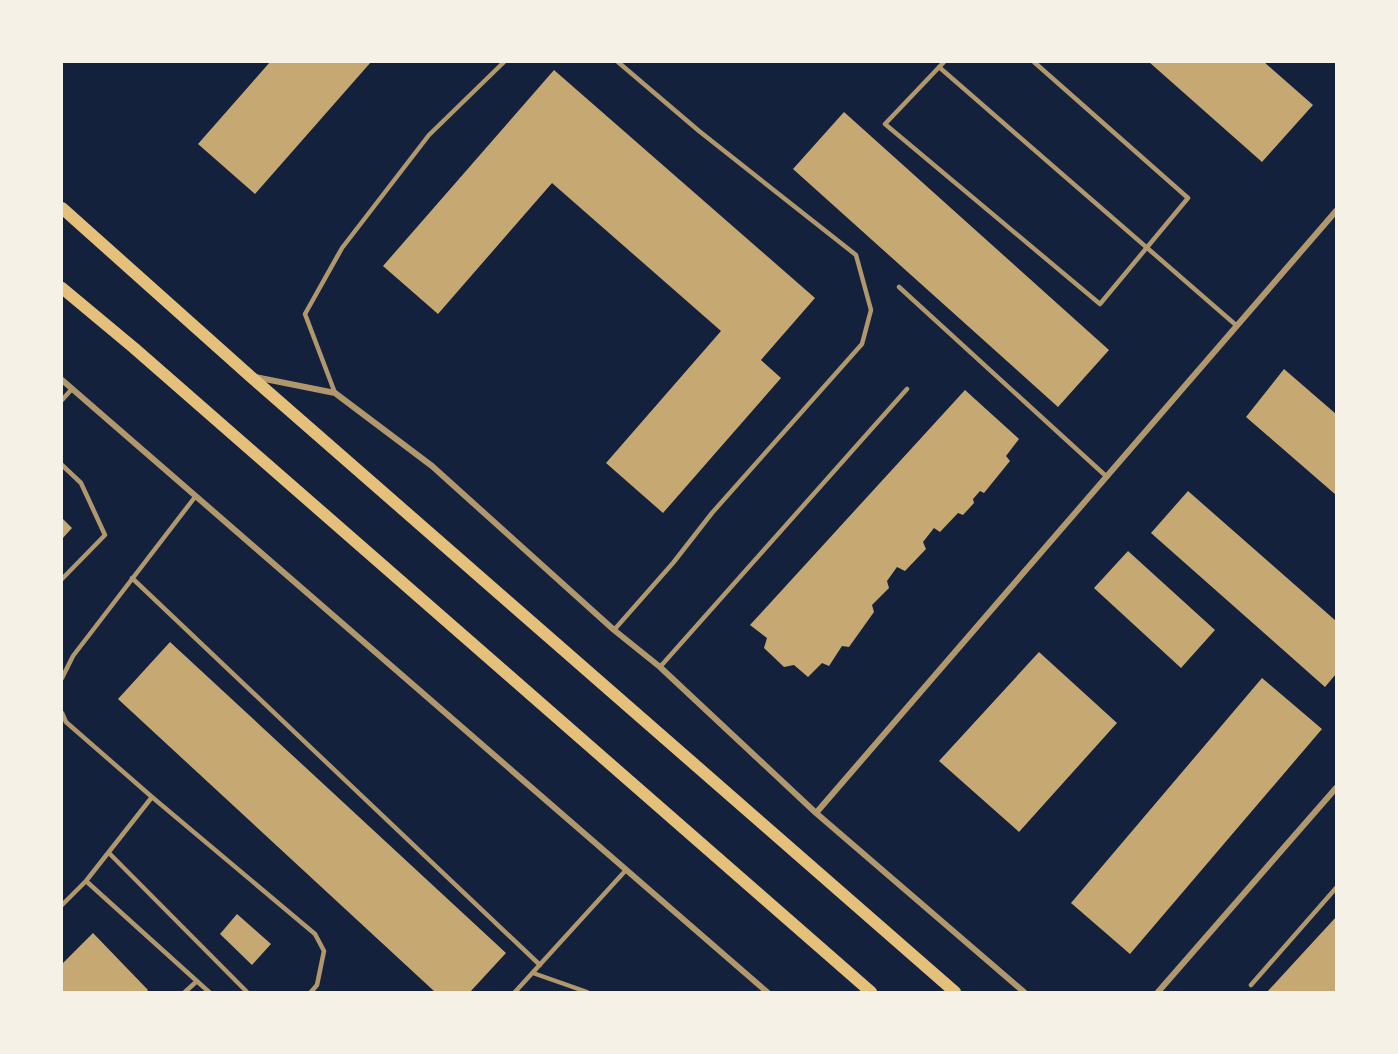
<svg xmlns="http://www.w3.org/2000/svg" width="1398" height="1054" font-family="Rubik,sans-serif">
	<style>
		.building { fill: #c6a872 }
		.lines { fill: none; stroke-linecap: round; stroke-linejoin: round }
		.service { stroke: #b1986c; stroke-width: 4.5 }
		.minor { stroke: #b1986c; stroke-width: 6 }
		.secondary { stroke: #e5c07b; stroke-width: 12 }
	</style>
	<rect width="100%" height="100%" fill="#14213d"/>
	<!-- building -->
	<path class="building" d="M 270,62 L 371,62 L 255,194 L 198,144 Z
		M 1149,62 L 1264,62 L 1313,105 L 1262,162 Z
		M 554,70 L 815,298 L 761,360 L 781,378 L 663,513 L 606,463 L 721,331 L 552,183 L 438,314 L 383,266 Z
		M 844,112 L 1109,350 L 1058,407 L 793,169 Z
		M 1284,369 L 1336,414 L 1336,495 L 1246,417 Z
		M 965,390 L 1019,439 L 1006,456 L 1010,461 L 984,493 L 980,491 L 973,499 L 974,503 L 963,515 L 958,513 L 940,532 L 934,528 L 923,542 L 926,549 L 905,571 L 897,567 L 887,581 L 889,588 L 872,605 L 874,612 L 849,647 L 842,646 L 829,666 L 822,663 L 808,677 L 794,665 L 784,667 L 764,648 L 767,638 L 750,625 Z
		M 1188,491 L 1336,621 L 1336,674 L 1325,687 L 1151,533 Z
		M 62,518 L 72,528 L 62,539 Z
		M 1128,551 L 1215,630 L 1181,668 L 1094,588 Z
		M 170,642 L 506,953 L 470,992 L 435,992 L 118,699 Z
		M 1039,652 L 1117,723 L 1019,832 L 939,761 Z
		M 1262,678 L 1322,729 L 1130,954 L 1071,903 Z
		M 237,914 L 271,944 L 252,965 L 220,934 Z
		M 1336,917 L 1336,992 L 1267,992 Z
		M 93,933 L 148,990 L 146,992 L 62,992 L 62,964 Z"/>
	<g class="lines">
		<!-- service -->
		<path class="service" d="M 944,62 L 885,124 L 1100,304 L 1188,198 L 1034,62
			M 939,67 L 1237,326
			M 899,287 L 1107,477
			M 335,393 L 305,314 L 342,248 L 429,135 L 504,62
			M 62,400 L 71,390
			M 62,465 L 81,483 L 105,535 L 62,579
			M 132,578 L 540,965
			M 614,630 L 673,563 L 712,513 L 862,344 L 871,310 L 856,255 L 699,131 L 618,62
			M 660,667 L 907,389
			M 62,678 L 73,656 L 195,497
			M 62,713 L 66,722 L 152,797 L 86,881 L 62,905
			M 152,797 L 315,934 L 324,951 L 317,985 L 311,992
			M 109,853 L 247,992
			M 86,881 L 209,992
			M 533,973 L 587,992
			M 1251,985 L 1336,888
			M 185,992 L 197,981
			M 515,992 L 626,870"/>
		<!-- minor -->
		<path class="minor" d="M 255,377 L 335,393 L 432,466 L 614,630 L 660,667 L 816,813 L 1024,992
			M 62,380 L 767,992
			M 816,813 L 1336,211
			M 1158,992 L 1336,788"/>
		<!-- secondary -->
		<path class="secondary" d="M 62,208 L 250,376 L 955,992
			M 62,288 L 134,348 L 871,992"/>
	</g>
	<!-- border -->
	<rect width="1398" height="1054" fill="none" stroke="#f6f1e7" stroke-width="126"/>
</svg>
